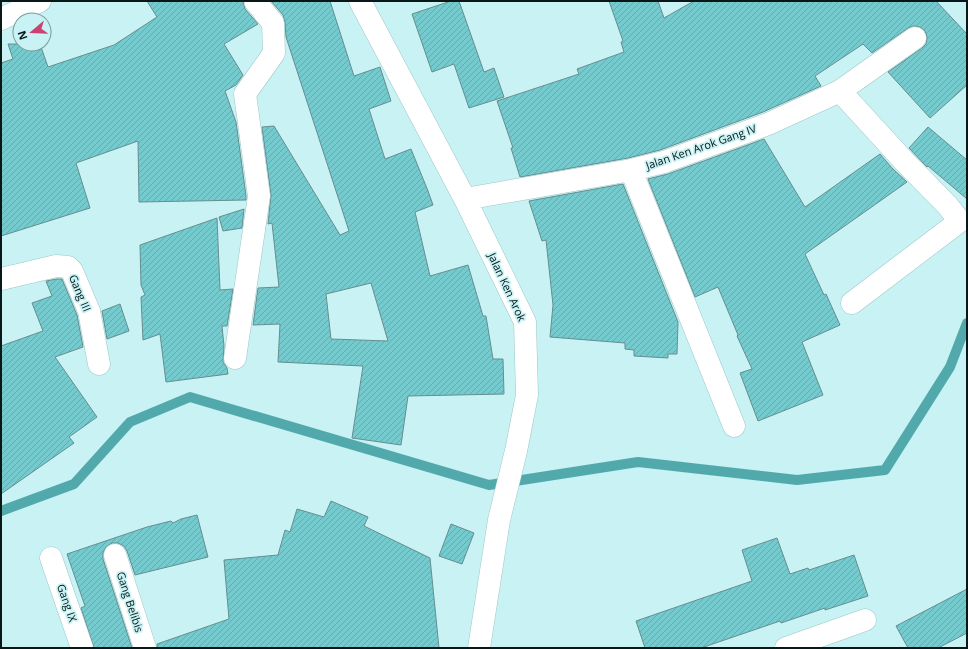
<svg xmlns="http://www.w3.org/2000/svg" width="968" height="649" font-family="'Open Sans',sans-serif">
	<style>
		.lines { fill: none; stroke-linecap: round; stroke-linejoin: round }
		.stream { stroke: #52a9ac; stroke-width: 10 }
		.building { fill: url(#building-hatch); stroke: #668e8f; fill-rule: evenodd }
		.minor-casing { stroke: #9dc7c8; stroke-width: 23 }
		.minor { stroke: #fff; stroke-width: 22 }
		.labels { text-anchor: middle; stroke-width: 3.5; stroke-linejoin: round; paint-order: stroke }
		.street-label { font-size: 11px; fill: #081819; stroke: #c8f2f4 }
	</style>
	<defs>
		<pattern id="building-hatch" width="6" height="6" patternUnits="userSpaceOnUse"><rect width="6" height="6" fill="#74cacd"/><path d="M-1 1l2-2M0 6l6-6M5 7l2-2" fill="none" stroke="#63adaf"/></pattern>
	</defs>
	<rect width="100%" height="100%" fill="#c8f2f4"/>
	<g class="lines">
		<!-- stream -->
		<path class="stream" d="M 1,511 L 74,484 L 130,422 L 190,397 L 489,485 L 638,462 L 797,480 L 885,470 L 950,367 L 967,323"/>
	</g>
	<!-- building -->
	<path class="building" d="M 147,1 L 243,1 L 245,9 L 258,24 L 224,44 L 243,75 L 236,85 L 225,91 L 236,122 L 246,196 L 246,200 L 139,202 L 138,141 L 76,163 L 90,208 L 1,236 L 1,63 L 13,59 L 8,44 L 40,44 L 48,67 L 114,45 L 157,17 Z
		M 271,1 L 330,1 L 354,76 L 380,67 L 391,101 L 369,109 L 385,159 L 411,149 L 428,191 L 433,205 L 415,212 L 430,276 L 468,265 L 483,316 L 486,316 L 493,359 L 503,359 L 504,394 L 408,396 L 401,445 L 352,438 L 363,366 L 278,362 L 280,324 L 253,325 L 258,288 L 279,287 L 272,223 L 268,224 L 271,195 L 262,127 L 274,126 L 340,235 L 349,231 L 286,37 L 285,22 L 283,15 ZM 371,283 L 388,341 L 331,339 L 326,294 Z
		M 451,1 L 459,1 L 484,72 L 494,68 L 504,97 L 469,108 L 454,64 L 432,72 L 412,14 Z
		M 609,1 L 658,1 L 664,18 L 694,1 L 936,1 L 967,34 L 967,85 L 930,118 L 888,72 L 922,48 L 926,44 L 927,37 L 925,31 L 920,27 L 913,26 L 908,28 L 872,53 L 863,44 L 815,76 L 821,86 L 763,112 L 660,150 L 628,158 L 520,177 L 511,148 L 513,148 L 497,101 L 579,74 L 577,69 L 624,52 L 621,42 L 623,41 Z
		M 928,127 L 967,160 L 967,199 L 928,166 L 927,167 L 909,148 Z
		M 764,139 L 805,207 L 880,154 L 892,168 L 907,182 L 805,254 L 824,295 L 826,294 L 840,325 L 802,342 L 823,395 L 758,421 L 740,373 L 752,369 L 737,336 L 738,335 L 718,287 L 695,297 L 648,179 L 668,174 Z
		M 623,184 L 678,322 L 677,354 L 668,354 L 668,358 L 634,356 L 634,350 L 625,349 L 625,343 L 550,337 L 553,305 L 546,240 L 542,241 L 529,201 Z
		M 244,209 L 242,228 L 223,231 L 219,217 Z
		M 217,218 L 220,290 L 233,289 L 227,326 L 222,326 L 224,346 L 223,362 L 227,368 L 228,374 L 166,382 L 160,334 L 143,340 L 141,297 L 145,295 L 141,285 L 140,245 Z
		M 57,279 L 62,279 L 77,315 L 83,347 L 55,357 L 97,417 L 69,437 L 74,443 L 1,494 L 1,346 L 43,331 L 32,303 L 52,296 L 46,281 Z
		M 120,304 L 129,331 L 107,339 L 102,311 Z
		M 331,501 L 368,517 L 364,526 L 430,558 L 439,648 L 157,648 L 157,644 L 229,619 L 224,560 L 278,555 L 285,530 L 290,532 L 297,509 L 324,517 Z
		M 197,515 L 208,557 L 135,575 L 127,551 L 124,546 L 118,543 L 112,543 L 106,547 L 103,553 L 103,559 L 132,648 L 94,648 L 81,608 L 85,606 L 67,554 L 147,527 L 171,521 L 173,523 L 181,519 Z
		M 451,524 L 474,533 L 462,564 L 439,556 Z
		M 777,538 L 790,574 L 808,568 L 809,570 L 854,555 L 868,596 L 825,610 L 825,608 L 781,623 L 780,621 L 701,648 L 645,648 L 636,621 L 752,581 L 742,550 Z
		M 967,589 L 967,633 L 938,648 L 908,648 L 896,626 Z"/>
	<g class="lines">
		<!-- minor casing -->
		<g class="minor-casing">
			<path id="minor" d="M 360,1 L 465,199 L 525,322 L 527,395 L 516,451 L 499,520 L 479,648
				M 1,19 L 40,1
				M 840,91 L 904,161 L 947,205 L 960,221 L 852,303
				M 631,170 L 734,426
				M 465,199 L 631,170 L 664,162 L 768,124 L 840,91 L 915,38
				M 1,279 L 56,266 L 68,267 L 72,271 L 89,311 L 99,364
				M 235,358 L 259,196 L 245,94 L 274,53 L 273,23 L 255,1
				M 115,555 L 145,648
				M 51,558 L 82,648
				M 786,648 L 865,620"/>
		</g>
		<!-- minor -->
		<use href="#minor" class="minor"/>
	</g>
	<g class="labels">
		<!-- street labels -->
		<g class="street-label">
			<text transform="translate(701 147) rotate(-19)" y="4">Jalan Ken Arok Gang IV</text>
			<text transform="translate(507 287) rotate(65)" y="4">Jalan Ken Arok</text>
			<text transform="translate(80 293) rotate(67)" y="4">Gang III</text>
			<text transform="translate(130 602) rotate(72)" y="4">Gang Belibis</text>
			<text transform="translate(67 603) rotate(71)" y="4">Gang IX</text>
		</g>
	</g>
	<!-- border -->
	<rect width="968" height="649" fill="none" stroke="#081819" stroke-width="4"/>
	<!-- north arrow -->
	<g transform="translate(32 32) rotate(251)"><circle r="19" fill="#c8f2f4" stroke="#7b9b9c"/>
	<path d="M0-3L7 15L0 10L-7 15Z" fill="#cd4172"/>
	<text y="-6" font-size="11" font-weight="bold" text-anchor="middle" fill="#081819">N</text>
	</g>
</svg>
